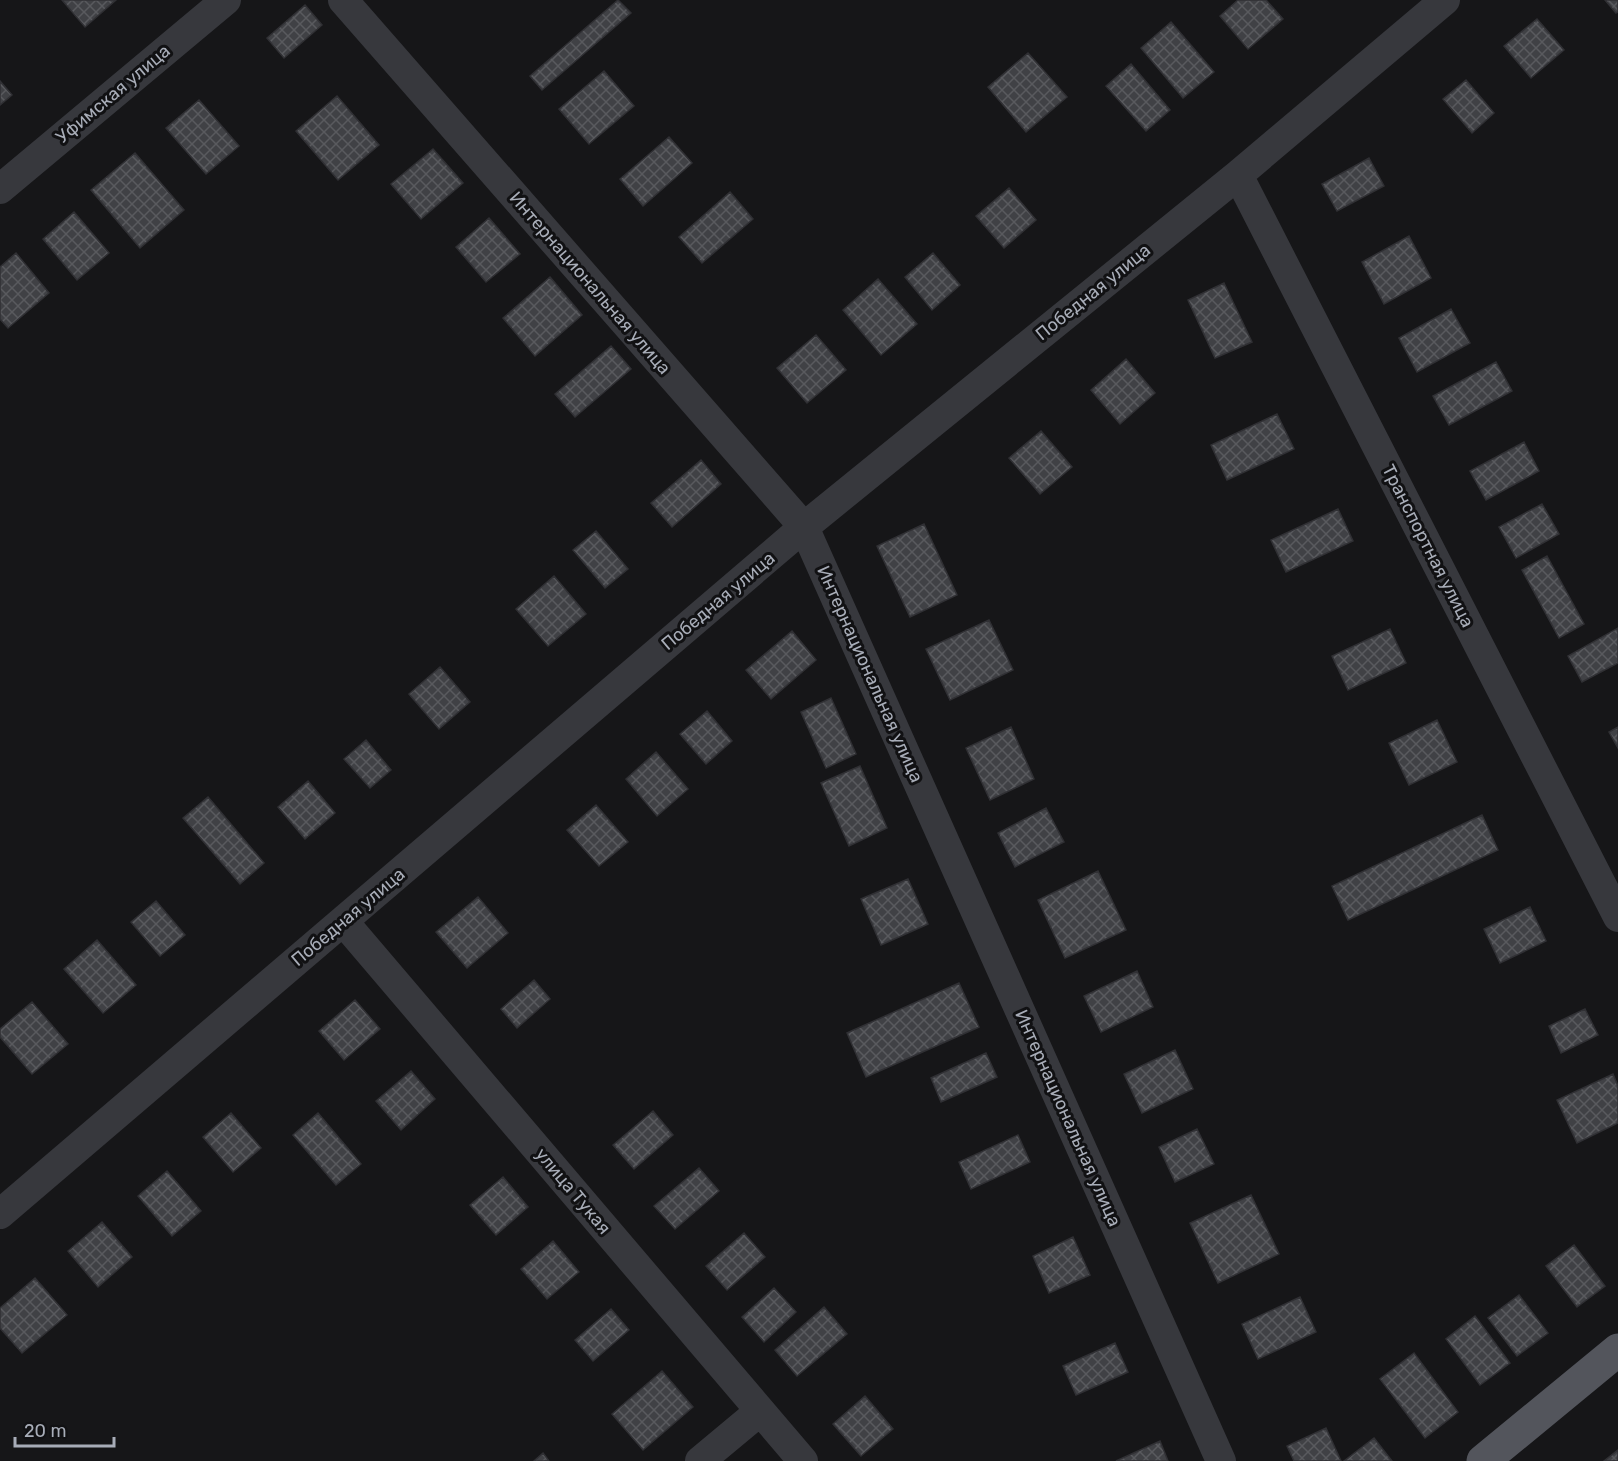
<svg xmlns="http://www.w3.org/2000/svg" width="1618" height="1461" font-family="Rubik,sans-serif">
	<style>
		.building { fill: url(#building-cross-hatch); stroke: #303034; stroke-width: 1.5 }
		.lines { fill: none; stroke-linecap: round; stroke-linejoin: round }
		.street { stroke: #37383d; stroke-width: 30 }
		.primary { stroke: #53555c; stroke-width: 33 }
		.labels { text-anchor: middle; stroke-width: 6; stroke-linejoin: round; paint-order: stroke }
		.street-label { font-size: 18px; fill: #a8adb8; stroke: #111113 }
	</style>
	<defs>
		<pattern id="building-cross-hatch" width="8" height="8" patternUnits="userSpaceOnUse" patternTransform="scale(1.5)"><rect width="8" height="8" fill="#404145"/><path d="M0 0l8 8M0 8l8-8" fill="none" stroke="#595a5e"/></pattern>
	</defs>
	<rect width="100%" height="100%" fill="#161618"/>
	<!-- building -->
	<path class="building" d="M 62,0 L 116,0 L 85,27 Z
		M 618,0 L 631,13 L 542,90 L 530,76 Z
		M 1238,0 L 1266,0 L 1283,19 L 1248,49 L 1220,16 Z
		M 1605,0 L 1618,0 L 1618,12 L 1616,13 Z
		M 305,5 L 322,25 L 284,58 L 267,38 Z
		M 1537,19 L 1564,50 L 1531,78 L 1504,46 Z
		M 1171,22 L 1214,72 L 1183,98 L 1141,48 Z
		M 1028,53 L 1067,97 L 1026,132 L 988,87 Z
		M 1131,64 L 1170,110 L 1146,131 L 1106,86 Z
		M 604,71 L 634,106 L 589,144 L 559,109 Z
		M 1466,80 L 1494,113 L 1472,133 L 1443,99 Z
		M 0,81 L 12,95 L 0,105 Z
		M 337,96 L 379,145 L 338,180 L 296,131 Z
		M 199,100 L 239,146 L 206,174 L 166,128 Z
		M 669,137 L 692,163 L 643,206 L 620,179 Z
		M 433,149 L 463,183 L 421,219 L 391,184 Z
		M 135,153 L 184,210 L 140,248 L 91,190 Z
		M 1369,158 L 1384,186 L 1337,211 L 1322,184 Z
		M 1009,188 L 1036,220 L 1004,248 L 976,216 Z
		M 730,192 L 753,219 L 702,263 L 679,237 Z
		M 74,212 L 109,253 L 77,280 L 43,239 Z
		M 489,218 L 520,254 L 486,282 L 456,247 Z
		M 1409,236 L 1431,278 L 1384,304 L 1362,262 Z
		M 16,253 L 49,293 L 8,328 L 0,319 L 0,267 Z
		M 933,253 L 960,285 L 932,310 L 905,277 Z
		M 550,277 L 582,315 L 535,356 L 503,318 Z
		M 878,279 L 917,324 L 881,355 L 843,310 Z
		M 1224,283 L 1252,342 L 1215,358 L 1188,300 Z
		M 1451,309 L 1470,343 L 1417,372 L 1399,338 Z
		M 816,335 L 846,370 L 807,403 L 777,368 Z
		M 611,346 L 631,369 L 575,417 L 555,394 Z
		M 1126,359 L 1155,393 L 1120,424 L 1091,390 Z
		M 1496,362 L 1512,391 L 1449,425 L 1433,396 Z
		M 1277,414 L 1294,449 L 1227,480 L 1211,445 Z
		M 1041,431 L 1072,467 L 1040,494 L 1009,458 Z
		M 1524,442 L 1539,471 L 1486,500 L 1470,471 Z
		M 701,460 L 721,484 L 672,527 L 651,503 Z
		M 1542,504 L 1559,534 L 1516,558 L 1499,527 Z
		M 1338,509 L 1353,541 L 1286,572 L 1271,540 Z
		M 924,524 L 957,595 L 910,617 L 877,546 Z
		M 596,531 L 628,569 L 605,588 L 573,550 Z
		M 1547,556 L 1584,624 L 1559,638 L 1522,570 Z
		M 554,576 L 586,614 L 548,646 L 516,609 Z
		M 989,620 L 1013,670 L 950,700 L 926,649 Z
		M 1618,628 L 1618,663 L 1582,682 L 1568,656 Z
		M 1390,629 L 1406,663 L 1348,690 L 1332,656 Z
		M 792,631 L 816,660 L 771,699 L 746,670 Z
		M 440,667 L 470,702 L 439,729 L 409,694 Z
		M 831,698 L 856,754 L 826,768 L 801,712 Z
		M 707,711 L 732,741 L 706,764 L 680,734 Z
		M 1437,720 L 1457,762 L 1409,785 L 1389,743 Z
		M 1011,727 L 1034,779 L 990,800 L 966,748 Z
		M 1618,727 L 1618,748 L 1609,732 Z
		M 366,740 L 391,770 L 370,788 L 344,759 Z
		M 656,752 L 688,789 L 657,816 L 626,779 Z
		M 860,766 L 887,828 L 849,846 L 821,783 Z
		M 308,781 L 335,813 L 305,839 L 278,807 Z
		M 208,797 L 264,863 L 240,884 L 183,818 Z
		M 596,805 L 628,842 L 599,866 L 567,830 Z
		M 1046,808 L 1064,842 L 1015,867 L 998,833 Z
		M 1482,815 L 1498,850 L 1348,920 L 1332,886 Z
		M 1098,871 L 1126,930 L 1065,958 L 1038,900 Z
		M 908,879 L 928,924 L 881,945 L 861,899 Z
		M 478,897 L 508,933 L 467,968 L 436,932 Z
		M 156,901 L 185,935 L 160,956 L 131,922 Z
		M 1530,907 L 1546,941 L 1500,963 L 1484,929 Z
		M 97,940 L 136,985 L 103,1013 L 64,969 Z
		M 1137,971 L 1153,1007 L 1101,1032 L 1084,996 Z
		M 534,980 L 550,999 L 517,1028 L 501,1009 Z
		M 959,983 L 979,1027 L 866,1077 L 847,1033 Z
		M 355,1000 L 380,1029 L 344,1060 L 319,1031 Z
		M 32,1002 L 68,1044 L 32,1074 L 0,1037 L 0,1029 Z
		M 1585,1009 L 1598,1035 L 1561,1053 L 1549,1026 Z
		M 1175,1050 L 1193,1089 L 1142,1113 L 1124,1074 Z
		M 986,1053 L 997,1077 L 941,1102 L 931,1078 Z
		M 411,1071 L 435,1099 L 401,1130 L 376,1101 Z
		M 1613,1074 L 1618,1086 L 1618,1123 L 1577,1143 L 1557,1100 Z
		M 653,1111 L 673,1135 L 634,1169 L 613,1145 Z
		M 231,1113 L 261,1148 L 233,1172 L 203,1137 Z
		M 318,1113 L 361,1164 L 336,1185 L 293,1135 Z
		M 1197,1129 L 1214,1164 L 1175,1182 L 1159,1147 Z
		M 1018,1135 L 1030,1162 L 971,1189 L 959,1162 Z
		M 699,1168 L 719,1191 L 675,1229 L 654,1206 Z
		M 167,1171 L 201,1211 L 172,1236 L 138,1196 Z
		M 503,1177 L 528,1207 L 496,1235 L 470,1205 Z
		M 1251,1195 L 1279,1254 L 1218,1283 L 1190,1223 Z
		M 102,1222 L 132,1257 L 98,1287 L 68,1251 Z
		M 744,1233 L 765,1257 L 727,1290 L 706,1266 Z
		M 1073,1237 L 1090,1275 L 1049,1293 L 1033,1256 Z
		M 553,1241 L 579,1272 L 547,1299 L 521,1269 Z
		M 1574,1245 L 1605,1286 L 1577,1307 L 1546,1266 Z
		M 35,1278 L 67,1315 L 22,1353 L 0,1328 L 0,1308 Z
		M 774,1288 L 796,1312 L 764,1342 L 742,1317 Z
		M 1519,1295 L 1548,1333 L 1517,1356 L 1488,1318 Z
		M 1300,1297 L 1316,1332 L 1258,1359 L 1242,1324 Z
		M 824,1307 L 847,1334 L 797,1376 L 775,1350 Z
		M 611,1309 L 629,1330 L 593,1361 L 575,1340 Z
		M 1475,1316 L 1510,1363 L 1480,1385 L 1446,1339 Z
		M 1115,1343 L 1128,1372 L 1076,1395 L 1063,1366 Z
		M 1414,1353 L 1458,1412 L 1425,1438 L 1380,1379 Z
		M 662,1371 L 693,1407 L 643,1450 L 612,1414 Z
		M 865,1396 L 893,1429 L 861,1456 L 833,1424 Z
		M 1326,1428 L 1341,1461 L 1294,1461 L 1287,1446 Z
		M 1374,1438 L 1392,1461 L 1344,1461 Z
		M 1160,1441 L 1168,1461 L 1116,1461 Z
		M 1618,1450 L 1618,1461 L 1604,1461 Z
		M 543,1453 L 549,1461 L 534,1461 Z"/>
	<g class="lines">
		<!-- street -->
		<path class="street" d="M 343,0 L 804,527 L 1221,1461
			M 1238,175 L 1618,917
			M 0,189 L 226,0
			M 343,921 L 803,1461
			M 0,1214 L 804,527 L 1238,175 L 1445,0
			M 700,1461 L 760,1411"/>
		<!-- primary -->
		<path class="primary" d="M 1483,1461 L 1618,1350"/>
	</g>
	<g class="labels">
		<!-- street labels -->
		<g class="street-label">
			<text transform="translate(113 94) rotate(-40)" y="6">Уфимская улица</text>
			<text transform="translate(590 283) rotate(49)" y="6">Интернациональная улица</text>
			<text transform="translate(1093 292) rotate(-39)" y="6">Победная улица</text>
			<text transform="translate(1428 546) rotate(63)" y="6">Транспортная улица</text>
			<text transform="translate(718 601) rotate(-40)" y="6">Победная улица</text>
			<text transform="translate(870 674) rotate(66)" y="6">Интернациональная улица</text>
			<text transform="translate(348 917) rotate(-40)" y="6">Победная улица</text>
			<text transform="translate(1068 1118) rotate(66)" y="6">Интернациональная улица</text>
			<text transform="translate(573 1191) rotate(50)" y="6">улица Тукая</text>
		</g>
	</g>
	<!-- scale -->
	<path d="M15 1437v9h99v-9" fill="none" stroke="#a8adb8" stroke-width="3"/>
	<text x="24" y="1437" font-size="18" fill="#a8adb8" stroke="#111113" stroke-width="4.5" paint-order="stroke">20 m</text>
</svg>
